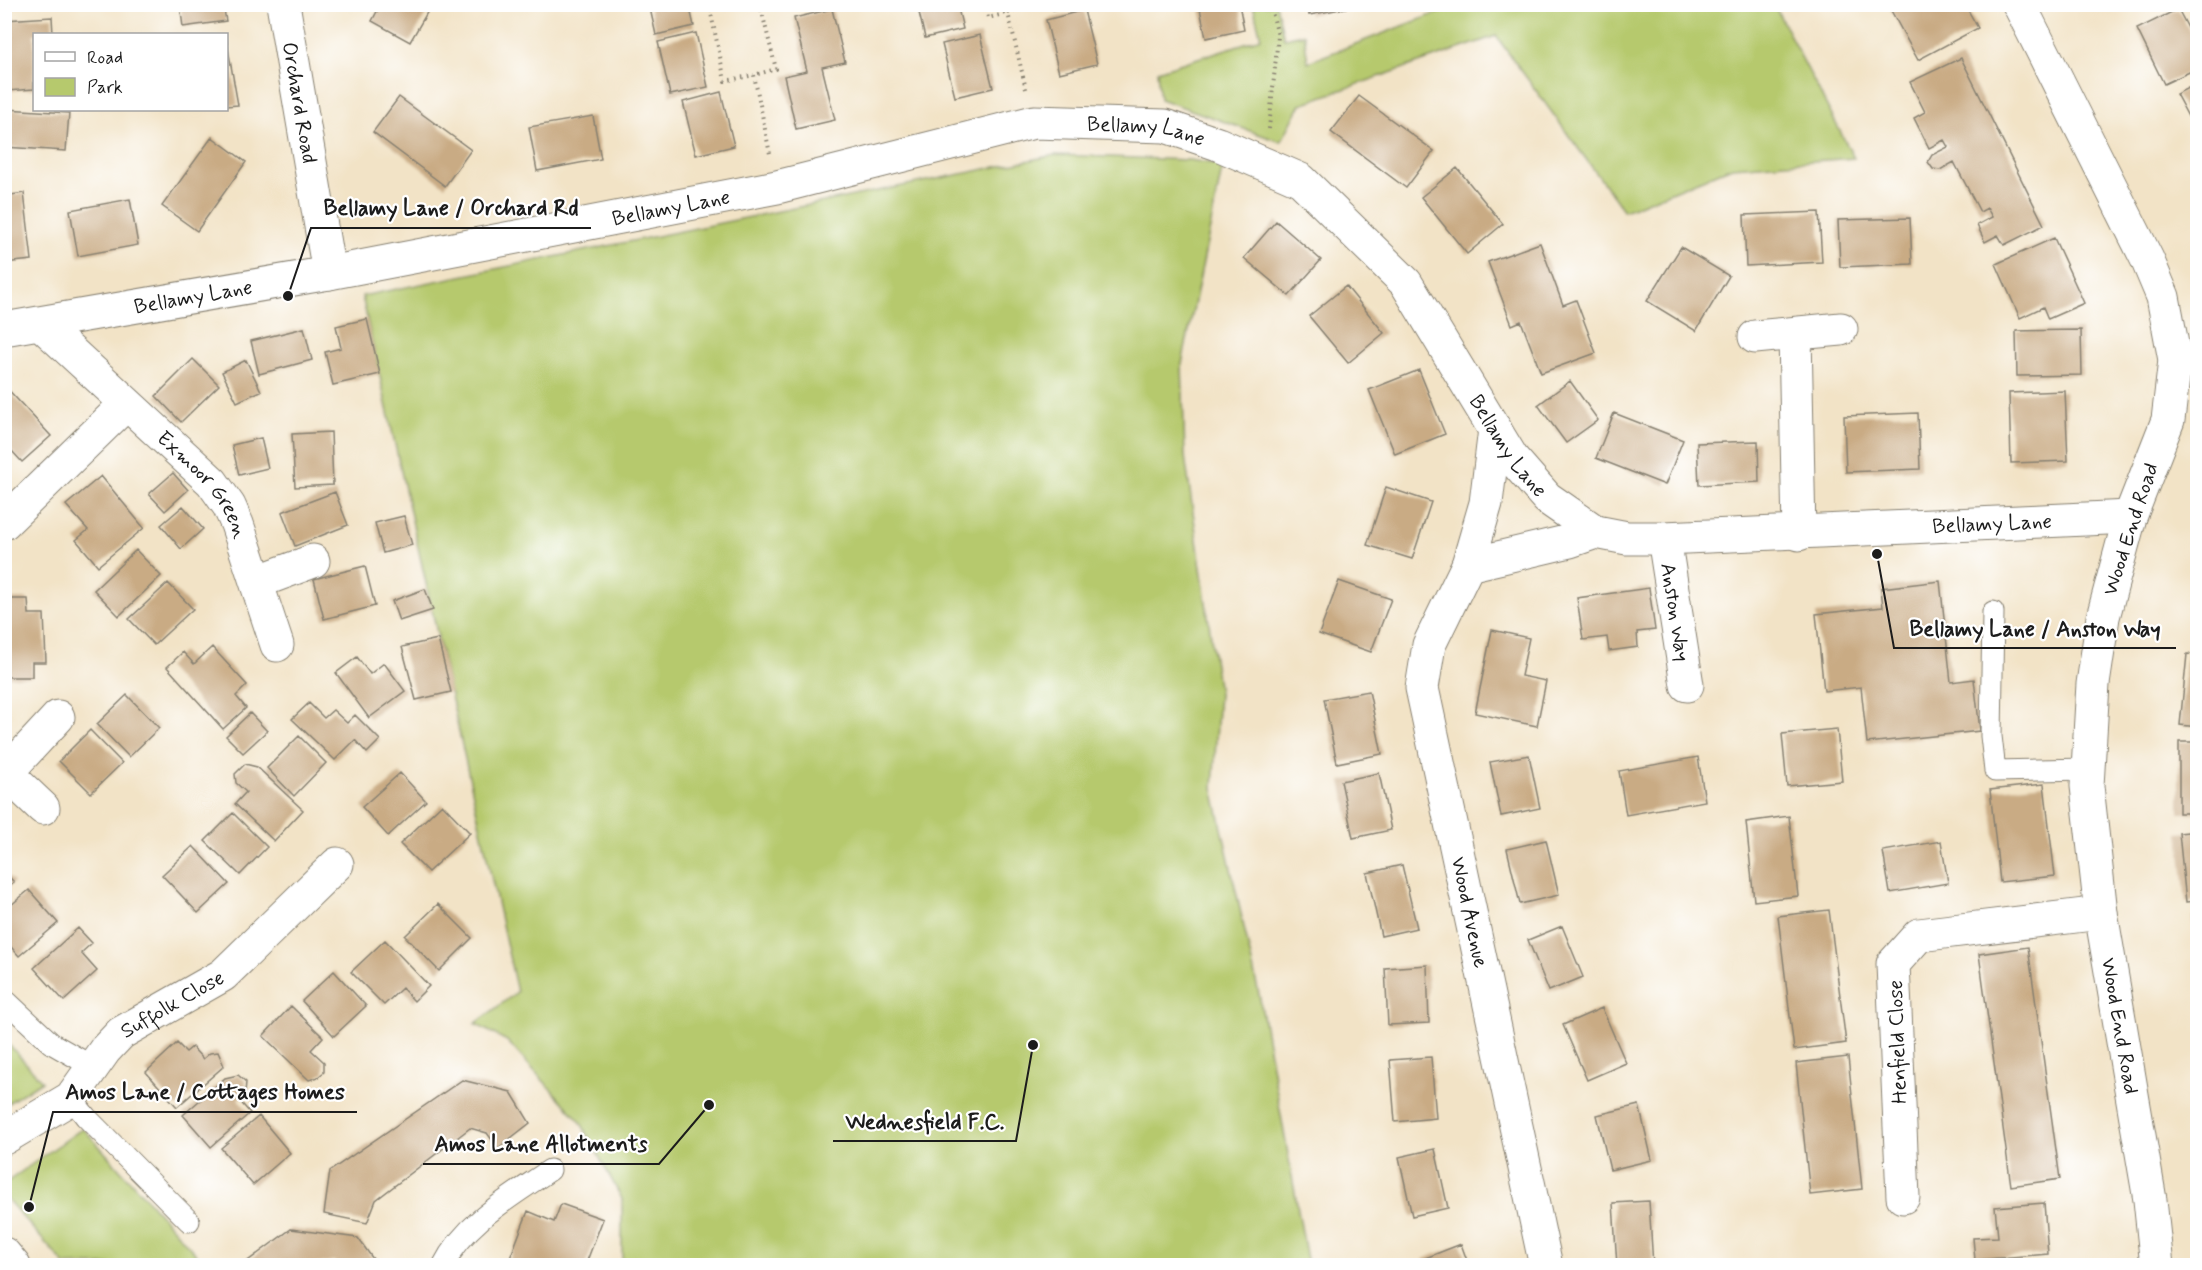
<svg xmlns="http://www.w3.org/2000/svg" width="2202" height="1270" font-family="Mynerve,sans-serif">
	<style>
		.green { fill: #b6c96d; stroke: #697244; stroke-width: 1.5 }
		.building { fill: #c9ab84 }
		.lines { fill: none; stroke-linecap: round; stroke-linejoin: round }
		.lane-casing { stroke: #878071; stroke-width: 23 }
		.street-casing { stroke: #878071; stroke-width: 35 }
		.secondary-casing { stroke: #878071; stroke-width: 35 }
		.path { stroke: #878071; stroke-width: 4; stroke-dasharray: 1.5 4.5; stroke-linecap: butt }
		.lane { stroke: #fff; stroke-width: 21 }
		.street { stroke: #fff; stroke-width: 33 }
		.secondary { stroke: #fff; stroke-width: 33 }
		.labels { text-anchor: middle; stroke-width: 4.5; stroke-linejoin: round; paint-order: stroke }
		.street-label { font-size: 21px; fill: #1c1c1c; stroke: #fff }
		.leader { fill: none; stroke: #1c1c1c; stroke-width: 2 }
		.callout-dot { fill: #1c1c1c; stroke: #fff; stroke-width: 2 }
		.callout-label { font-size: 22px; text-anchor: middle; font-weight: bold; fill: #1c1c1c; stroke: #fff; stroke-width: 4.5; stroke-linejoin: round; paint-order: stroke }
	</style>
	<rect width="100%" height="100%" fill="#fff"/>
	<filter id="ink" filterUnits="userSpaceOnUse"><feTurbulence type="fractalNoise" baseFrequency=".0167" numOctaves="2"/><feDisplacementMap in="SourceGraphic" scale="12" xChannelSelector="R" yChannelSelector="G"/><feConvolveMatrix kernelMatrix="1 2 1 2 8 2 1 2 1" color-interpolation-filters="sRGB"/></filter>
	<filter id="wash" filterUnits="userSpaceOnUse"><feTurbulence type="fractalNoise" baseFrequency=".008" numOctaves="4" result="noise"/><feDisplacementMap in="SourceGraphic" scale="24" xChannelSelector="R" yChannelSelector="G"/><feGaussianBlur stdDeviation="1.35" result="paint"/><feColorMatrix in="noise" values="0 0 0 0 0 0 0 0 0 0 0 0 0 0 0 0 0 1.4 0 .05"/><feComposite in="paint" operator="in"/></filter>
	<g filter="url(#wash)">
		<rect width="100%" height="100%" fill="#f2e3c6"/>
		<!-- green -->
		<path class="green" d="M 1253,5 L 1276,5 L 1284,38 L 1304,34 L 1308,62 L 1458,5 L 1774,5 L 1854,158 L 1732,167 L 1624,211 L 1496,36 L 1301,104 L 1281,142 L 1160,99 L 1157,71 L 1261,38 Z
			M 1055,155 L 1189,160 L 1223,165 L 1182,364 L 1185,456 L 1219,693 L 1213,788 L 1260,999 L 1308,1265 L 622,1265 L 622,1199 L 580,1121 L 507,1041 L 475,1024 L 517,992 L 362,296 Z
			M 4,1039 L 42,1081 L 5,1105 L 4,1105 Z
			M 83,1128 L 202,1261 L 197,1266 L 65,1265 L 5,1197 L 4,1184 Z"/>
		<g id="blocks">
			<!-- building -->
			<path class="building" d="M 180,4 L 223,4 L 226,21 L 183,27 Z
				M 381,4 L 432,4 L 410,42 L 372,21 Z
				M 649,4 L 689,4 L 694,26 L 656,35 Z
				M 917,4 L 957,4 L 963,29 L 925,38 Z
				M 1052,4 L 1075,4 L 1075,5 L 1053,10 Z
				M 1199,4 L 1239,4 L 1244,30 L 1206,38 Z
				M 1307,4 L 1345,4 L 1346,8 L 1309,15 Z
				M 1888,5 L 1965,5 L 1978,28 L 1918,60 Z
				M 832,9 L 845,62 L 822,67 L 835,120 L 796,129 L 784,76 L 807,71 L 794,18 Z
				M 2178,9 L 2198,47 L 2198,68 L 2164,84 L 2137,29 Z
				M 1084,10 L 1097,64 L 1059,73 L 1046,20 Z
				M 52,17 L 53,34 L 34,34 L 34,89 L 7,91 L 4,20 Z
				M 696,33 L 708,87 L 670,95 L 658,42 Z
				M 980,35 L 993,88 L 955,97 L 942,44 Z
				M 226,37 L 238,105 L 226,106 Z
				M 1961,58 L 2044,225 L 2004,245 L 1998,235 L 1985,242 L 1977,225 L 1992,217 L 1987,208 L 1980,212 L 1954,162 L 1940,170 L 1933,169 L 1928,162 L 1932,155 L 1948,147 L 1944,140 L 1929,148 L 1914,118 L 1925,112 L 1910,82 Z
				M 2198,83 L 2198,135 L 2176,94 Z
				M 721,92 L 734,146 L 696,155 L 683,102 Z
				M 1359,96 L 1434,151 L 1406,188 L 1331,132 Z
				M 399,97 L 471,150 L 445,186 L 373,132 Z
				M 6,109 L 69,113 L 66,151 L 4,147 Z
				M 593,116 L 601,159 L 537,171 L 529,127 Z
				M 212,137 L 246,162 L 197,231 L 162,206 Z
				M 1457,168 L 1503,224 L 1467,254 L 1421,197 Z
				M 24,193 L 32,260 L 4,263 L 4,196 Z
				M 130,199 L 138,245 L 78,256 L 70,210 Z
				M 1819,212 L 1822,262 L 1746,266 L 1744,215 Z
				M 1910,218 L 1912,264 L 1840,267 L 1838,220 Z
				M 1276,221 L 1321,260 L 1289,296 L 1244,258 Z
				M 2054,238 L 2084,303 L 2048,319 L 2043,307 L 2020,318 L 1996,264 Z
				M 1540,243 L 1563,305 L 1576,300 L 1596,353 L 1541,373 L 1521,321 L 1512,325 L 1488,262 Z
				M 1681,247 L 1729,276 L 1696,331 L 1647,301 Z
				M 1346,286 L 1384,333 L 1348,363 L 1309,316 Z
				M 367,319 L 380,374 L 333,385 L 325,352 L 341,348 L 336,326 Z
				M 304,328 L 312,360 L 259,374 L 251,341 Z
				M 2081,330 L 2082,375 L 2017,376 L 2016,331 Z
				M 193,359 L 219,385 L 181,422 L 156,396 Z
				M 246,360 L 261,391 L 237,402 L 222,372 Z
				M 1419,370 L 1445,434 L 1395,454 L 1369,390 Z
				M 1570,381 L 1598,420 L 1566,443 L 1538,405 Z
				M 4,385 L 51,436 L 22,462 L 11,450 L 4,455 Z
				M 2065,391 L 2068,461 L 2011,463 L 2009,393 Z
				M 1614,413 L 1683,440 L 1665,485 L 1596,458 Z
				M 1918,413 L 1920,469 L 1846,472 L 1844,416 Z
				M 331,432 L 333,485 L 295,487 L 292,434 Z
				M 261,438 L 268,468 L 239,475 L 232,445 Z
				M 1758,441 L 1759,482 L 1699,485 L 1697,443 Z
				M 173,473 L 188,490 L 165,511 L 149,494 Z
				M 101,476 L 144,528 L 98,566 L 76,540 L 88,530 L 66,505 Z
				M 1386,487 L 1431,502 L 1412,559 L 1367,545 Z
				M 335,492 L 348,525 L 295,546 L 282,512 Z
				M 183,506 L 203,529 L 181,549 L 161,525 Z
				M 404,516 L 412,545 L 383,553 L 375,523 Z
				M 136,550 L 161,576 L 119,616 L 94,590 Z
				M 365,566 L 375,606 L 324,619 L 314,579 Z
				M 1339,581 L 1391,599 L 1371,652 L 1319,634 Z
				M 1940,581 L 1951,682 L 1974,679 L 1980,731 L 1867,743 L 1861,687 L 1824,691 L 1816,614 L 1883,607 L 1881,588 Z
				M 168,583 L 193,609 L 154,645 L 129,619 Z
				M 1649,588 L 1655,630 L 1637,632 L 1638,647 L 1609,651 L 1607,637 L 1583,640 L 1577,598 Z
				M 425,589 L 433,610 L 399,621 L 392,601 Z
				M 4,599 L 28,599 L 29,614 L 44,614 L 46,662 L 32,662 L 32,677 L 4,677 Z
				M 1492,630 L 1529,638 L 1521,676 L 1546,681 L 1537,726 L 1475,713 Z
				M 438,639 L 451,692 L 416,700 L 402,647 Z
				M 212,647 L 247,685 L 236,696 L 246,708 L 223,729 L 167,667 L 183,652 L 194,664 Z
				M 2187,654 L 2198,655 L 2198,727 L 2180,725 Z
				M 357,657 L 370,674 L 384,663 L 405,691 L 369,718 L 336,673 Z
				M 1369,691 L 1382,754 L 1337,763 L 1324,699 Z
				M 127,695 L 159,728 L 129,757 L 97,724 Z
				M 309,703 L 324,718 L 333,710 L 347,723 L 355,715 L 380,740 L 367,753 L 355,740 L 335,760 L 292,719 Z
				M 250,713 L 267,731 L 243,753 L 226,736 Z
				M 1837,729 L 1842,781 L 1787,786 L 1782,734 Z
				M 90,730 L 122,763 L 91,793 L 59,761 Z
				M 299,736 L 326,763 L 294,796 L 267,768 Z
				M 2179,742 L 2198,742 L 2198,813 L 2179,813 Z
				M 1529,755 L 1540,808 L 1501,816 L 1490,762 Z
				M 1698,757 L 1705,801 L 1626,815 L 1619,771 Z
				M 245,764 L 257,767 L 303,810 L 274,841 L 235,804 L 246,792 L 236,783 L 235,774 Z
				M 400,773 L 426,801 L 388,836 L 362,807 Z
				M 1379,773 L 1391,830 L 1353,838 L 1341,781 Z
				M 2044,784 L 2055,876 L 2000,882 L 1990,790 Z
				M 442,804 L 470,833 L 428,872 L 400,844 Z
				M 233,813 L 267,847 L 240,875 L 205,841 Z
				M 1789,816 L 1798,896 L 1754,901 L 1746,822 Z
				M 2198,831 L 2198,901 L 2186,902 L 2179,833 Z
				M 1546,840 L 1559,895 L 1520,904 L 1507,849 Z
				M 1941,841 L 1948,883 L 1890,893 L 1883,851 Z
				M 193,846 L 229,884 L 198,913 L 162,875 Z
				M 1402,865 L 1417,928 L 1381,936 L 1367,873 Z
				M 4,872 L 14,882 L 4,890 Z
				M 29,890 L 58,923 L 19,956 L 4,939 L 4,911 Z
				M 438,904 L 472,938 L 439,971 L 405,936 Z
				M 1829,910 L 1846,1043 L 1794,1050 L 1778,916 Z
				M 2198,916 L 2198,945 L 2196,946 L 2192,917 Z
				M 1562,926 L 1583,977 L 1549,991 L 1528,940 Z
				M 78,928 L 92,943 L 81,953 L 97,971 L 64,1001 L 34,968 Z
				M 385,940 L 429,986 L 414,1001 L 402,988 L 384,1005 L 351,972 Z
				M 2028,947 L 2060,1179 L 2011,1186 L 1979,954 Z
				M 1427,965 L 1429,1023 L 1388,1025 L 1385,968 Z
				M 334,971 L 366,1006 L 334,1036 L 302,1001 Z
				M 291,1006 L 323,1037 L 311,1050 L 324,1062 L 324,1072 L 318,1077 L 309,1080 L 263,1036 Z
				M 1602,1008 L 1626,1063 L 1587,1080 L 1563,1025 Z
				M 177,1043 L 186,1052 L 192,1047 L 203,1059 L 210,1053 L 218,1052 L 224,1066 L 177,1107 L 146,1072 Z
				M 1431,1057 L 1436,1118 L 1395,1122 L 1390,1060 Z
				M 1848,1057 L 1862,1189 L 1810,1195 L 1796,1063 Z
				M 238,1075 L 246,1082 L 245,1093 L 238,1099 L 250,1113 L 211,1147 L 183,1115 L 225,1078 Z
				M 462,1080 L 511,1092 L 530,1123 L 498,1148 L 487,1133 L 470,1128 L 376,1200 L 367,1223 L 324,1214 L 330,1171 Z
				M 1639,1105 L 1652,1160 L 1610,1170 L 1597,1115 Z
				M 259,1116 L 290,1153 L 253,1185 L 221,1148 Z
				M 1435,1149 L 1448,1208 L 1412,1216 L 1399,1157 Z
				M 1649,1201 L 1653,1266 L 1617,1266 L 1613,1203 Z
				M 2044,1203 L 2048,1254 L 1975,1260 L 1973,1238 L 1998,1237 L 1995,1207 Z
				M 561,1204 L 603,1219 L 585,1266 L 507,1266 L 528,1211 L 554,1222 Z
				M 291,1229 L 358,1238 L 378,1266 L 337,1266 L 334,1261 L 310,1266 L 241,1266 Z
				M 1461,1244 L 1469,1266 L 1425,1266 L 1423,1259 Z"/>
		</g>
	</g>
	<g filter="url(#ink)">
		<use href="#blocks" fill-opacity="0" stroke="#878071" stroke-width="1.5"/>
		<g class="lines">
			<!-- lane casing -->
			<g class="lane-casing">
				<path id="lane" d="M 1993,612 L 1991,736 L 1995,771 L 2088,769
					M 4,999 L 51,1043 L 93,1067
					M 71,1098 L 86,1117 L 189,1221
					M 443,1266 C 465,1222 511,1197 550,1170"/>
			</g>
			<!-- street casing -->
			<g class="street-casing">
				<g id="street">
					<path id="s1" d="M 283,4 L 329,273"/>
					<path id="s2" d="M 42,325 L 212,482 L 229,506 L 237,524 L 277,645"/>
					<path id="s3" d="M 4,329 L 329,273 L 777,187 L 1034,122 L 1165,126 L 1218,144 L 1301,180 L 1406,283 L 1512,458 L 1547,498 L 1596,532 L 1627,538 L 1664,538 L 2130,517"/>
					<path d="M 1795,334 L 1799,534"/>
					<path d="M 1755,337 L 1841,329"/>
					<path d="M 2175,360 L 2198,358"/>
					<path d="M 1495,429 L 1486,503 L 1468,565 L 1570,541 L 1596,532"/>
					<path d="M 4,523 L 126,404"/>
					<path id="s4" d="M 1664,538 L 1687,685"/>
					<path id="s5" d="M 1468,565 L 1429,645 L 1422,688 L 1546,1266"/>
					<path d="M 257,582 L 313,561"/>
					<path d="M 4,771 L 43,808"/>
					<path d="M 6,773 L 58,717"/>
					<path id="s6" d="M 4,1138 L 71,1098 L 105,1050 L 121,1033 L 223,975 L 337,864"/>
					<path d="M 1903,1197 L 1893,964 L 1919,935 L 2101,913"/>
				</g>
			</g>
			<!-- secondary casing -->
			<g class="secondary-casing">
				<g id="secondary">
					<path id="s7" d="M 2019,4 L 2147,259 L 2163,297 L 2175,360 L 2168,420 L 2130,517 L 2103,617 L 2093,684 L 2087,786 L 2101,913 L 2150,1200 L 2157,1266"/>
					<path d="M 4,1254 L 14,1266"/>
				</g>
			</g>
			<!-- path -->
			<path class="path" d="M 709,4 L 725,81 L 754,75
				M 760,4 L 776,69 L 754,75 L 770,154
				M 985,4 L 988,18 L 1008,13
				M 1026,89 L 1008,13 L 1028,7 L 1027,4
				M 1269,129 L 1278,36 L 1270,4"/>
			<!-- lane -->
			<use href="#lane" class="lane"/>
			<!-- street -->
			<use href="#street" class="street"/>
			<!-- secondary -->
			<use href="#secondary" class="secondary"/>
		</g>
	</g>
	<g class="labels">
		<!-- street labels -->
		<g class="street-label">
			<text dy="7" stroke="none"><textPath href="#s1" startOffset="100">Orchard Road</textPath></text>
			<text dy="7" stroke="none"><textPath href="#s3" startOffset="1164">Bellamy Lane</textPath></text>
			<text dy="7" stroke="none"><textPath href="#s3" startOffset="678">Bellamy Lane</textPath></text>
			<text dy="7" stroke="none"><textPath href="#s3" startOffset="192">Bellamy Lane</textPath></text>
			<text dy="7" stroke="none"><textPath href="#s3" startOffset="1668">Bellamy Lane</textPath></text>
			<text dy="7" stroke="none"><textPath href="#s2" startOffset="228">Exmoor Green</textPath></text>
			<text dy="7" stroke="none"><textPath href="#s3" startOffset="2190">Bellamy Lane</textPath></text>
			<text transform="translate(2130 529) rotate(-72)" y="7">Wood End Road</text>
			<text dy="7" stroke="none"><textPath href="#s4" startOffset="75">Anston Way</textPath></text>
			<text dy="7" stroke="none"><textPath href="#s5" startOffset="362">Wood Avenue</textPath></text>
			<text dy="7" stroke="none"><textPath href="#s6" startOffset="219">Suffolk Close</textPath></text>
			<text dy="7" stroke="none"><textPath href="#s7" startOffset="1071">Wood End Road</textPath></text>
			<text transform="translate(1897 1042) rotate(-92)" y="7">Henfield Close</text>
		</g>
	</g>
	<!-- callouts -->
	<path class="leader" d="M288 296L311 228H591M1877 554L1894 648H2176M29 1207L53 1112H357M1033 1045L1016 1141H833M709 1105L659 1164H423"/>
	<g class="callout-dot">
		<circle cx="288" cy="296" r="6"/>
		<circle cx="1877" cy="554" r="6"/>
		<circle cx="29" cy="1207" r="6"/>
		<circle cx="1033" cy="1045" r="6"/>
		<circle cx="709" cy="1105" r="6"/>
	</g>
	<g class="callout-label">
		<text x="451" y="215">Bellamy Lane / Orchard Rd</text>
		<text x="2035" y="636">Bellamy Lane / Anston Way</text>
		<text x="205" y="1099">Amos Lane / Cottages Homes</text>
		<text x="925" y="1129">Wednesfield F.C.</text>
		<text x="541" y="1151">Amos Lane Allotments</text>
	</g>
	<!-- margin -->
	<rect width="2202" height="1270" fill="none" stroke="#fff" stroke-width="24"/>
	<!-- legend -->
	<rect x="33" y="33" width="195" height="78" fill="#ffffff" stroke="#a4a4a4" stroke-width="1.5"/>
	<rect x="45" y="52" width="30" height="9" fill="#ffffff" stroke="#a4a4a4" stroke-width="1.5"/>
	<text x="87" y="63" font-size="18" fill="#1c1c1c">Road</text>
	<rect x="45" y="78" width="30" height="18" fill="#b6c96d" stroke="#a4a4a4" stroke-width="1.5"/>
	<text x="87" y="93" font-size="18" fill="#1c1c1c">Park</text>
</svg>
